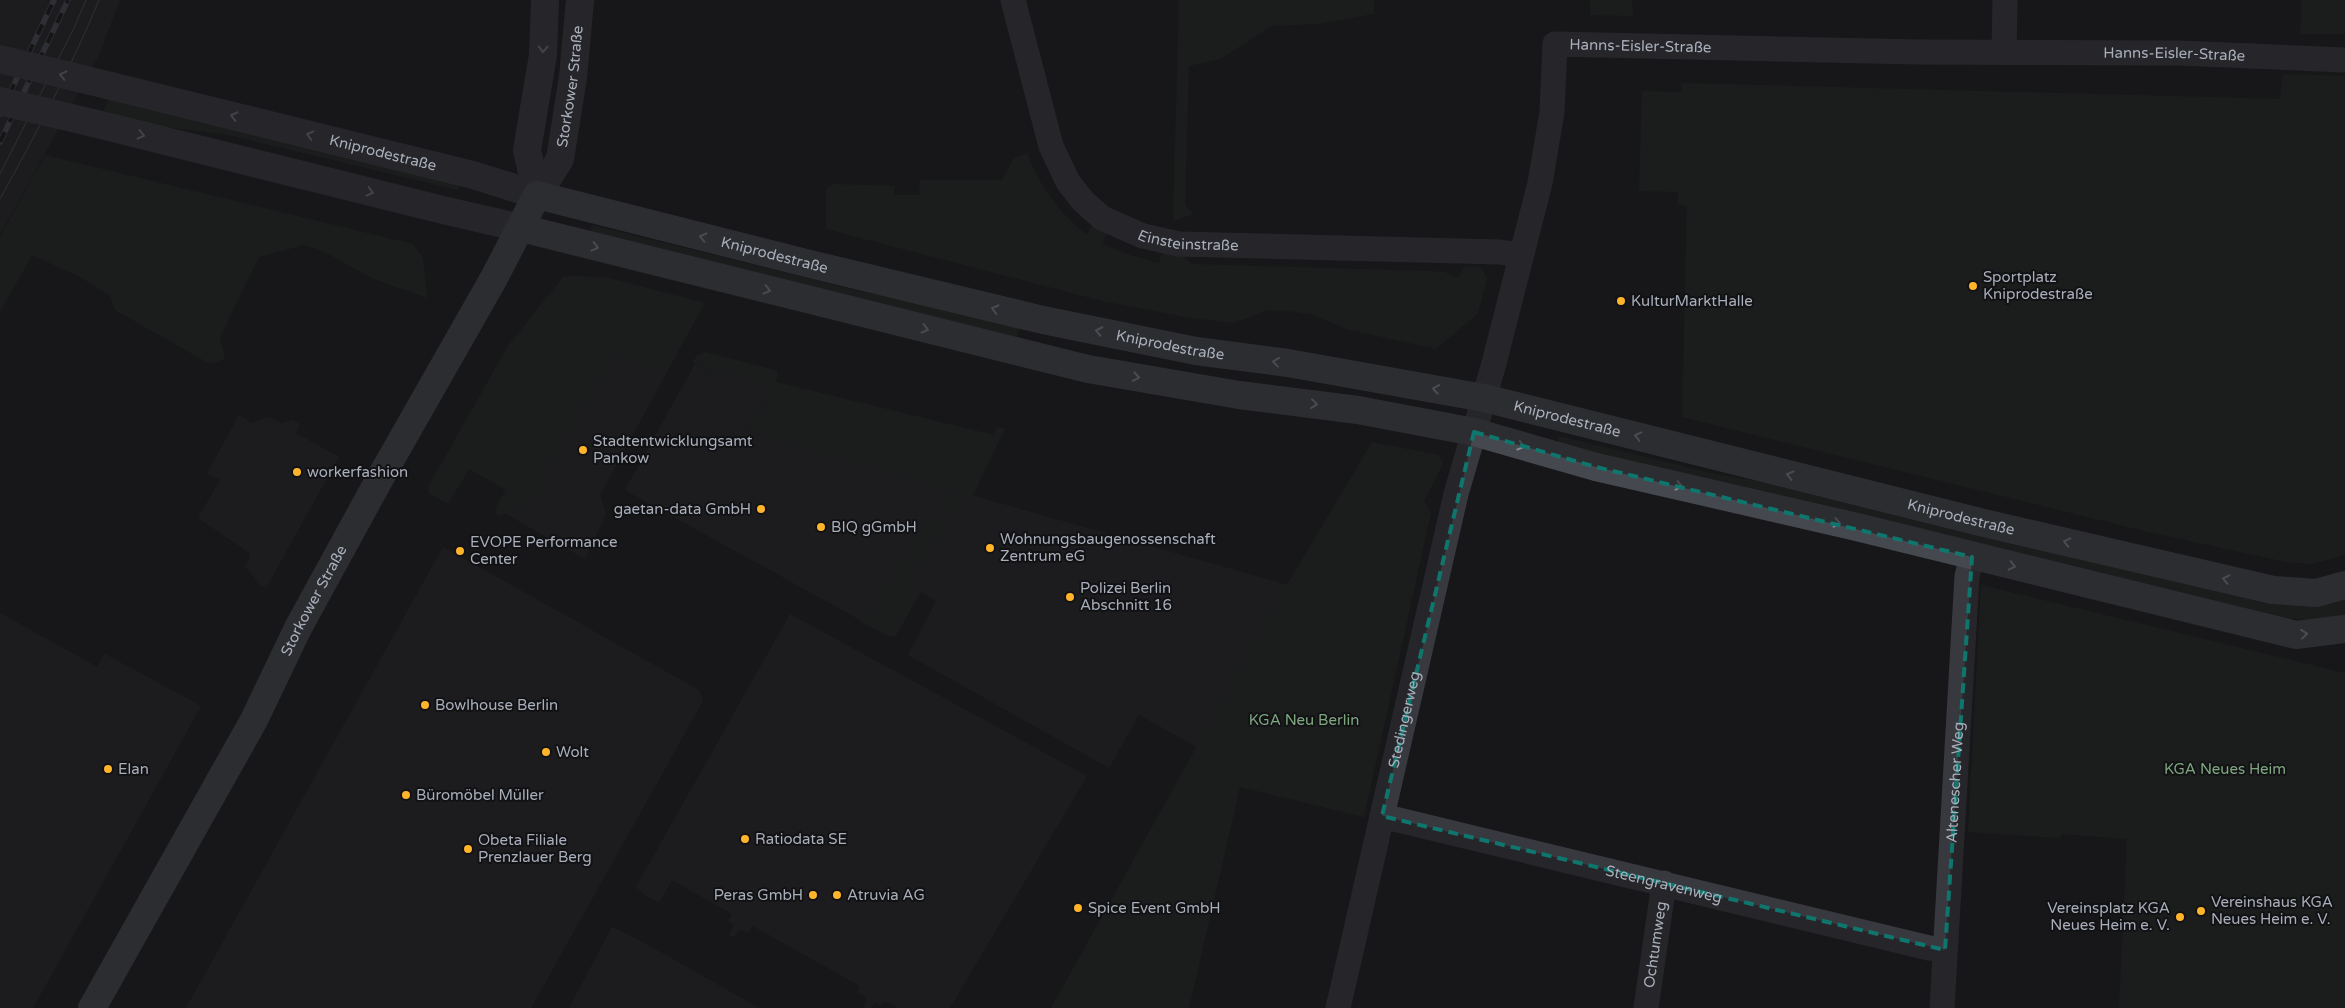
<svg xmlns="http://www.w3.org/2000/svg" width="2345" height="1008" font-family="'Varela Round',sans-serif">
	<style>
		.built { fill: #232327 }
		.green { fill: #1d251e }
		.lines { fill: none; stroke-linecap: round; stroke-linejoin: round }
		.minor { stroke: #38393f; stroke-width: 25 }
		.tertiary { stroke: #38393f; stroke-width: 28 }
		.secondary { stroke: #46484f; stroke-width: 28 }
		.tram { stroke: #4b4d54; stroke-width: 1 }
		.rail-casing { stroke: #4b4d54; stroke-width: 5.5 }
		.rail { stroke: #121215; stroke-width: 4; stroke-dasharray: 11; stroke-linecap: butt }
		.tertiary-bridge { stroke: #38393f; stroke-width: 28 }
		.oneway { stroke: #767983 }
		.oneway2 { stroke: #868a95 }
		.marked { fill: none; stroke: #0f766e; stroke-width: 4; stroke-dasharray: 10 6; stroke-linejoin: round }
		.poi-dot { fill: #ffb42a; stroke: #121215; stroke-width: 2 }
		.labels { text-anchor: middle; stroke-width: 4; stroke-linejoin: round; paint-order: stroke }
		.street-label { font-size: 15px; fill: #a8aeba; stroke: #121215 }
		.poi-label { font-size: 15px; fill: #a8aeba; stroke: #121215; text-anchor: start }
		.park-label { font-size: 15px; fill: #7ea780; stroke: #121215 }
	</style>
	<rect width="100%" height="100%" fill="#17171a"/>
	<!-- built -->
	<path class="built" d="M 0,0 L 120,0 L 98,57 L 0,235 Z
		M 612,328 L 673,361 L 600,495 L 606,514 L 585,559 L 496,508 L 506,490 L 474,471 L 521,392 Z
		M 695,364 L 722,378 L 730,365 L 773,390 L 746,431 L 1302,589 L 1210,754 L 1139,715 L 1109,768 L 908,655 L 936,601 L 921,592 L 896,635 L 889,636 L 625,490 Z
		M 239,415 L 252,423 L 270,417 L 280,423 L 293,420 L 300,424 L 296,433 L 339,457 L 266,588 L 261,585 L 245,567 L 251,554 L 198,518 L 220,480 L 207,473 Z
		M 443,547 L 699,690 L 703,701 L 531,1008 L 186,1008 Z
		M 0,613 L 97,667 L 105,654 L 201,706 L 33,1008 L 0,1008 Z
		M 790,614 L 1087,776 L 950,1008 L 898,1008 L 885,1001 L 881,1006 L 874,1002 L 871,1008 L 864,1008 L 867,998 L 857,992 L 860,986 L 753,926 L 748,933 L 741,929 L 734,937 L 729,935 L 734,925 L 728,921 L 732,914 L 672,880 L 659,903 L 646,896 L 636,887 Z
		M 612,927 L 639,940 L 759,1008 L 569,1008 Z"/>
	<!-- green -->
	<path class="green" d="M 1179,0 L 1374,0 L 1374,14 L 1317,24 L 1272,26 L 1220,59 L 1189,66 L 1185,205 L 1194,214 L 1173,221 Z
		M 1590,0 L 1632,0 L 1633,16 L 1590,15 Z
		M 2302,0 L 2345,0 L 2345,34 L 2300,34 Z
		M 2283,74 L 2345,76 L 2345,555 L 2312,564 L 2286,562 L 2148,532 L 1682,417 L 1687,206 L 1678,205 L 1678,192 L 1639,191 L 1642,91 L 1681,92 L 1682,83 L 2280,99 Z
		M 110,98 L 461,183 L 458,190 L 224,134 L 165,127 L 101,114 Z
		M 1027,153 C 1040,187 1059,212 1087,235 L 1094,221 L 1109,230 L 1102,244 L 1130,255 L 1159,263 L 1163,248 L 1184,250 L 1185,259 L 1192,264 L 1426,271 L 1445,272 L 1458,278 L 1464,266 L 1481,267 L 1487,278 L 1478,313 L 1436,349 L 1346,329 L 1314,315 L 1291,311 L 1267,310 L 1234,323 L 1192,318 L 1102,301 L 826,229 L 826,189 L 833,184 L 895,186 L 894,195 L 919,195 L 920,180 L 1002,180 L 1014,158 Z
		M 45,155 L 413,244 L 423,258 L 427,298 L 374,279 L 321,250 L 304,245 L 259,257 L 220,337 L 225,359 L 210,364 L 115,310 L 110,296 L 80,277 L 32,255 L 0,312 L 0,237 Z
		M 592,225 L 862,292 L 942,304 L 1021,322 L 1016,340 L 590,232 Z
		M 576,276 L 609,278 L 705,303 L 669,368 L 658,362 L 652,372 L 616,352 L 596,385 L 594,384 L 547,467 L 551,469 L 531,503 L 523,500 L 525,507 L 497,516 L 496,508 L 506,490 L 469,469 L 448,504 L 429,493 L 428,487 L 508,346 L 563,277 Z
		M 705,352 L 778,371 L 776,382 L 994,435 L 997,427 L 1005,429 L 973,495 L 964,497 L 959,500 L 914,575 L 915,601 L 896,635 L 889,636 L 859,621 L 858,616 L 862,611 L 871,616 L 879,599 L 930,518 L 937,522 L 953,490 L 746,431 L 773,390 L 730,366 L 722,378 L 692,362 L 698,355 Z
		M 1559,436 L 1715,474 L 1798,488 L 2345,599 L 2345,616 L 2317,620 L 2267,617 L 1557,444 Z
		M 1372,442 L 1439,455 L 1443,464 L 1424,501 L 1431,513 L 1364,817 L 1240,787 L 1189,1008 L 1051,1008 L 1284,590 Z
		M 1981,585 L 2345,673 L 2345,1008 L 2119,1008 L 2127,839 L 2062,834 L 2060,838 L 1968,832 Z"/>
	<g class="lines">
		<!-- minor -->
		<g class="minor">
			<path id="s1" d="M 1013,0 L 1051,146 L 1068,182 L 1083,201 L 1102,218 L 1143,236 L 1179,244 L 1500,252 L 1520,255"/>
			<path d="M 2004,52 L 2005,0"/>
			<path id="s2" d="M 1382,816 L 1929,948 L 1945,950"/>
			<path id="s3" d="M 1338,1008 L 1456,494 L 1493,367 L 1540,183 L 1552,112 L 1555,44 L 1919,52 L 2179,53 L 2345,60"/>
			<path id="s4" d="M 1646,1008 L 1664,883"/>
			<path id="s5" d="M 1942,1008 L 1967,576 L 1972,557"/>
		</g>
		<!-- tertiary -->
		<g class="tertiary">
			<path id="s6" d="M 111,86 L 473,175 L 537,195"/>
			<path d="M 93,123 L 447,211 L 521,228"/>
			<path id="s7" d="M 537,195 L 560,159 L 573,77 L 580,0"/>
			<path d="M 537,195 L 527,150 L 543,55 L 545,0"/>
		</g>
		<!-- secondary -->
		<g class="secondary">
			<path d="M 521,228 L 1088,369 L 1239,395 L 1358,410 L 1474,432 L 1596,467 L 1857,527 L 2296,635 L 2345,629"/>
			<path id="s8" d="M 92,1008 L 254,720 L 298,628 L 379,480 L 494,278 L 537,195 L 814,265 L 1043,320 L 1196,351 L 1288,363 L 1484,398 L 1984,523 L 2273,590 L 2316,593 L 2345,585"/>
		</g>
		<!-- tram -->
		<path class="tram" d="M 0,174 L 73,30 L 86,0
			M 0,199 C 36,134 71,68 99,0"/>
		<!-- rail casing -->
		<g class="rail-casing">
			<path id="rail" d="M 0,114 L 54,0
				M 0,142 L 68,0"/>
		</g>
		<!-- rail -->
		<use href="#rail" class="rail"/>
		<!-- tertiary-bridge -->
		<path class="tertiary-bridge" d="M 0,59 L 111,86
			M 0,101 L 93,123"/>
	</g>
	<!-- one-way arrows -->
	<defs><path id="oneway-chevron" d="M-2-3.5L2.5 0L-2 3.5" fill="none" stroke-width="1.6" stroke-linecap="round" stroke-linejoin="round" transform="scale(1.25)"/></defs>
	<g class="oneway">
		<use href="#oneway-chevron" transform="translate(543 49) rotate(93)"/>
		<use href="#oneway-chevron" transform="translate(63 75) rotate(-167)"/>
		<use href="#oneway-chevron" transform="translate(234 116) rotate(-166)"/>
		<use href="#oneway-chevron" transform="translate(141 135) rotate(14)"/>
		<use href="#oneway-chevron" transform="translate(310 135) rotate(-166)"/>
		<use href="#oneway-chevron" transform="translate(370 192) rotate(14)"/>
	</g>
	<g class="oneway2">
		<use href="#oneway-chevron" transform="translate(703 237) rotate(-166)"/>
		<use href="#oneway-chevron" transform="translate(595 247) rotate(14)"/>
		<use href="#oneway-chevron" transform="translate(767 290) rotate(14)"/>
		<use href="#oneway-chevron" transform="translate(995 309) rotate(-166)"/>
		<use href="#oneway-chevron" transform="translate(925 329) rotate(14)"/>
		<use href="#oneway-chevron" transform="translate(1099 331) rotate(-168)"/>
		<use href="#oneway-chevron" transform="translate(1276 362) rotate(-173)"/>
		<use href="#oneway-chevron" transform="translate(1136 377) rotate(10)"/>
		<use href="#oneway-chevron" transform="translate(1436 389) rotate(-170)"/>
		<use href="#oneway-chevron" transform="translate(1314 404) rotate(7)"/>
		<use href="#oneway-chevron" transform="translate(1638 436) rotate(-166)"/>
		<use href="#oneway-chevron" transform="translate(1521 446) rotate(16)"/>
		<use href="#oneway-chevron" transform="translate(1790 475) rotate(-166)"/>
		<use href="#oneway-chevron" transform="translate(1679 486) rotate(13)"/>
		<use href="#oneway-chevron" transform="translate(1837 523) rotate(13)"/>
		<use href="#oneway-chevron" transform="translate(2067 542) rotate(-167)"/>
		<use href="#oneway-chevron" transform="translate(2012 566) rotate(13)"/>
		<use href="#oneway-chevron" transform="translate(2226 579) rotate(-167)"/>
		<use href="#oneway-chevron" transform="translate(2304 634) rotate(-6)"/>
	</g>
	<!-- marked area -->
	<path d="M0 0H2345V1008H0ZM 1474,432 L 1596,467 L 1972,557 L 1945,950 L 1382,816 Z" fill="#17171a" fill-opacity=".55" fill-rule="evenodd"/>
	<path class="marked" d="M 1474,432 L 1596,467 L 1972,557 L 1945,950 L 1382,816 Z"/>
	<!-- markers -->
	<g class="poi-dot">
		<circle cx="1973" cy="286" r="5"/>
		<circle cx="1621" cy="301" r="5"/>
		<circle cx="583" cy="450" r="5"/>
		<circle cx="297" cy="472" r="5"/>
		<circle cx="761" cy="509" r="5"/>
		<circle cx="821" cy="527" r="5"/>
		<circle cx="990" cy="548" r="5"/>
		<circle cx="460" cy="551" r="5"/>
		<circle cx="1070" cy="597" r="5"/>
		<circle cx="425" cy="705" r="5"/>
		<circle cx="546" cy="752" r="5"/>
		<circle cx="108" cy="769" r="5"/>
		<circle cx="406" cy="795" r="5"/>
		<circle cx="745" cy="839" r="5"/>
		<circle cx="468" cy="849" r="5"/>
		<circle cx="813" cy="895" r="5"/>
		<circle cx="837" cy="895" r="5"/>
		<circle cx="1078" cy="908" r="5"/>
		<circle cx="2201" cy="911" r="5"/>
		<circle cx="2180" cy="917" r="5"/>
	</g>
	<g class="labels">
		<!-- street labels -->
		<g class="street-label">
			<text dy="5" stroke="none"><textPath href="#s3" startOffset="1075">Hanns-Eisler-Straße</textPath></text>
			<text dy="5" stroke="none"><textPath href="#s3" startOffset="1609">Hanns-Eisler-Straße</textPath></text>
			<text dy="5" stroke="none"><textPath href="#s7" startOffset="116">Storkower Straße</textPath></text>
			<text dy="5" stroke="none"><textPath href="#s6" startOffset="280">Kniprodestraße</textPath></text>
			<text dy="5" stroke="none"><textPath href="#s1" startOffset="331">Einsteinstraße</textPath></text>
			<text dy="5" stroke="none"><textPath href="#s8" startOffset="1172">Kniprodestraße</textPath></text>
			<text dy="5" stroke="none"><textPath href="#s8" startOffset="1578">Kniprodestraße</textPath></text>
			<text dy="5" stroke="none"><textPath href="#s8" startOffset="1982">Kniprodestraße</textPath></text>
			<text dy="5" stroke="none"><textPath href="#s8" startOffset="2388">Kniprodestraße</textPath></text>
			<text dy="5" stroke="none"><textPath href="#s8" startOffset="464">Storkower Straße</textPath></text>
			<text dy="5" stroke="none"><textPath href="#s3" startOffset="296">Stedingerweg</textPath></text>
			<text dy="5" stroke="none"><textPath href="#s5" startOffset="226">Altenescher Weg</textPath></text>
			<text dy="5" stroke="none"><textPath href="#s2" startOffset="290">Steengravenweg</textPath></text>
			<text dy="5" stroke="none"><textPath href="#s4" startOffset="64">Ochtumweg</textPath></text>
		</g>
		<!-- poi labels -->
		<g class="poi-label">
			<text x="1983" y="282">Sportplatz<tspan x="1983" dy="17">Kniprodestraße</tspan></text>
			<text x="1631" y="306">KulturMarktHalle</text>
			<text x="593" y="446">Stadtentwicklungsamt<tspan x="593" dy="17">Pankow</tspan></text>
			<text x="307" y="477">workerfashion</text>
			<text x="751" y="514" text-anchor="end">gaetan-data GmbH</text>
			<text x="831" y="532">BIQ gGmbH</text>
			<text x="1000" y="544">Wohnungsbaugenossenschaft<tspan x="1000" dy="17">Zentrum eG</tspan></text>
			<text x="470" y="547">EVOPE Performance<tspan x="470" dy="17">Center</tspan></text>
			<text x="1080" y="593">Polizei Berlin<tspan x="1080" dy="17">Abschnitt 16</tspan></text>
			<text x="435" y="710">Bowlhouse Berlin</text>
			<text x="556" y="757">Wolt</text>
			<text x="118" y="774">Elan</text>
			<text x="416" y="800">Büromöbel Müller</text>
			<text x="755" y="844">Ratiodata SE</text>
			<text x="478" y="845">Obeta Filiale<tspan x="478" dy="17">Prenzlauer Berg</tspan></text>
			<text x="803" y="900" text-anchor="end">Peras GmbH</text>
			<text x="847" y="900">Atruvia AG</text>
			<text x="2211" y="907">Vereinshaus KGA<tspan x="2211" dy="17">Neues Heim e. V.</tspan></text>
			<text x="1088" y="913">Spice Event GmbH</text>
			<text x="2170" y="913" text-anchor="end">Vereinsplatz KGA<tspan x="2170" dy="17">Neues Heim e. V.</tspan></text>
		</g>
		<!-- park labels -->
		<g class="park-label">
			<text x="1304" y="725">KGA Neu Berlin</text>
			<text x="2225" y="774">KGA Neues Heim</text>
		</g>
	</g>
</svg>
